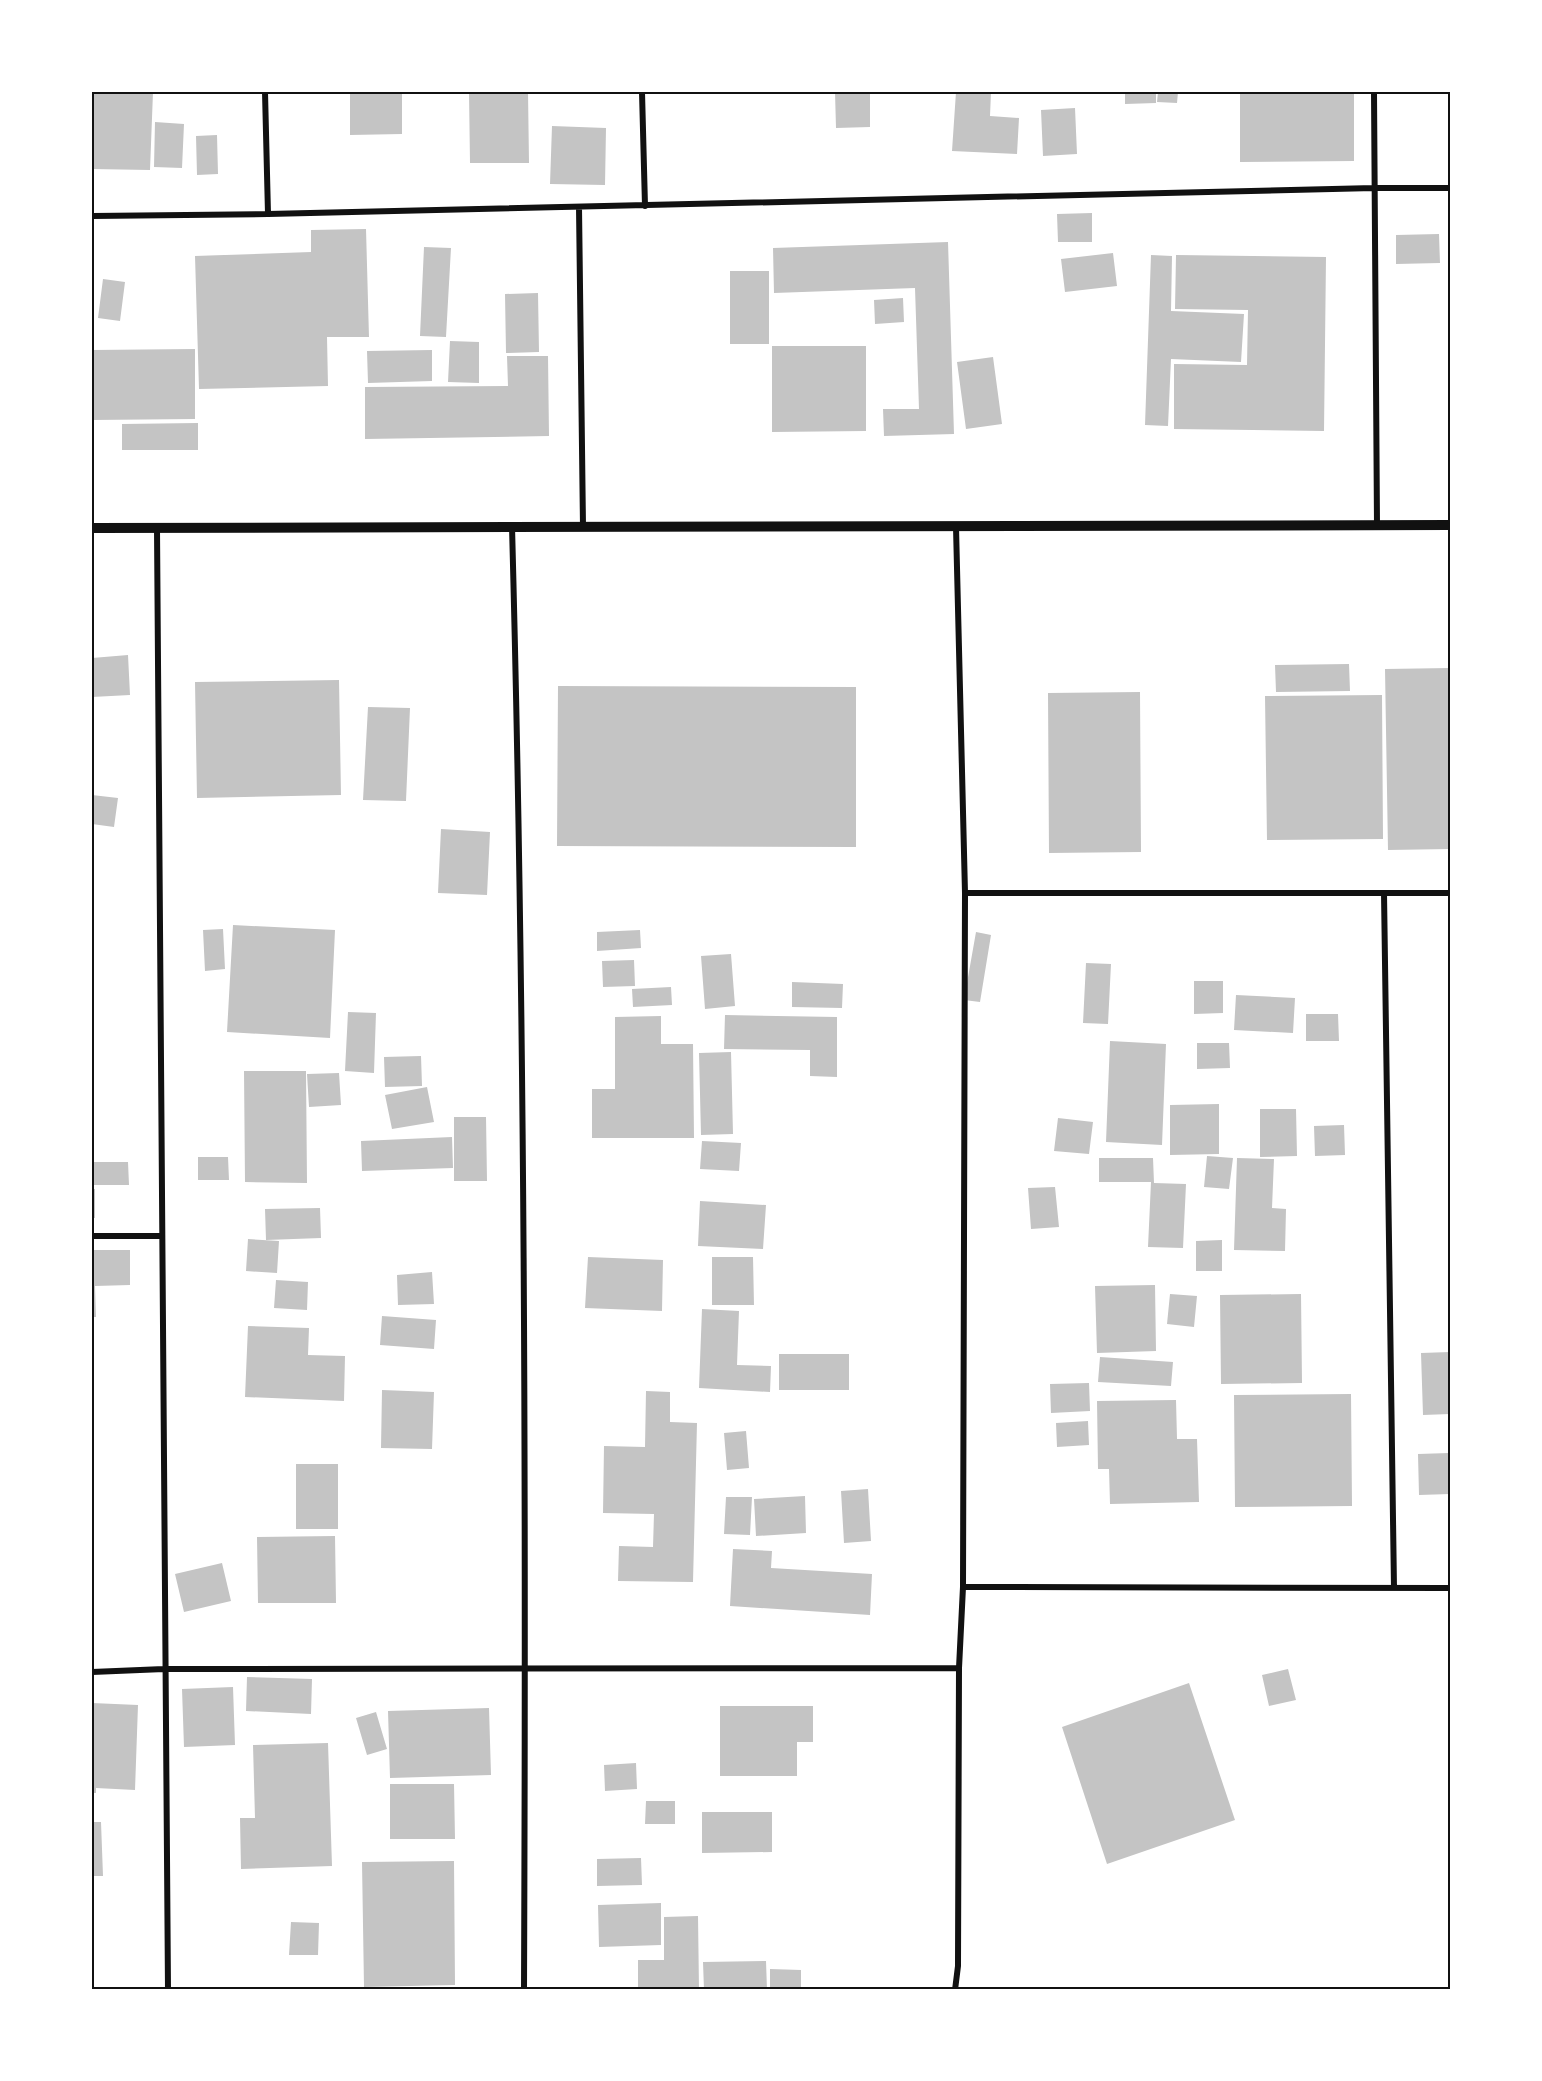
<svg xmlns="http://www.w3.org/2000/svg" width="1542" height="2081" font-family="'IBM Plex Sans',sans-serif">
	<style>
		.building { fill: #c4c4c4 }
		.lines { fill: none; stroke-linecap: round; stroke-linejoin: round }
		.minor { stroke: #111; stroke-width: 6 }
		.tertiary { stroke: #111; stroke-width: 10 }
		.neatline { fill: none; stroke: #111; stroke-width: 2 }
	</style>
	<rect width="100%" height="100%" fill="#fff"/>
	<!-- building -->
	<path class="building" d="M 92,92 L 153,92 L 150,170 L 92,169 Z
		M 350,92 L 402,92 L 402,134 L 350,135 Z
		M 469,92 L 528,92 L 529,163 L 470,163 Z
		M 835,92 L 870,92 L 870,127 L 836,128 Z
		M 956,92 L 991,92 L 990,116 L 1019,118 L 1017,154 L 952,151 Z
		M 1125,92 L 1156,92 L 1156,103 L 1125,104 Z
		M 1158,92 L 1178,92 L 1177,103 L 1157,102 Z
		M 1240,92 L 1354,92 L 1354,161 L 1240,162 Z
		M 1075,108 L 1077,154 L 1043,156 L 1041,110 Z
		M 155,122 L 184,124 L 182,168 L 154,167 Z
		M 552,126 L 606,128 L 605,185 L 550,184 Z
		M 217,135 L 218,174 L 197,175 L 196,136 Z
		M 1092,213 L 1092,242 L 1058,242 L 1057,214 Z
		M 366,229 L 369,337 L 327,337 L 328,386 L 199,389 L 195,256 L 311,252 L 311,230 Z
		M 1439,234 L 1440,263 L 1396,264 L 1396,235 Z
		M 948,242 L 954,434 L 884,436 L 883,409 L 919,409 L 915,288 L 774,293 L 773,248 Z
		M 424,247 L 451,248 L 446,337 L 420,336 Z
		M 1113,253 L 1117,286 L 1065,292 L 1061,259 Z
		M 1151,255 L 1172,256 L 1171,311 L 1244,314 L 1241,362 L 1171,359 L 1168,426 L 1145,425 Z
		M 1176,255 L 1326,257 L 1324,431 L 1174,429 L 1174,364 L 1247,365 L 1248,310 L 1175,309 Z
		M 730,271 L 769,271 L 769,344 L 730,344 Z
		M 103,279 L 125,282 L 120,321 L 98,318 Z
		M 538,293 L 539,352 L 506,353 L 505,294 Z
		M 903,298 L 904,322 L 875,324 L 874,300 Z
		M 450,341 L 479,342 L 479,383 L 448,382 Z
		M 772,346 L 866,346 L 866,431 L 772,432 Z
		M 195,349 L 195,419 L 92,420 L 92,350 Z
		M 432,350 L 432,381 L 368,383 L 367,351 Z
		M 507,356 L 548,356 L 549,436 L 365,439 L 365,387 L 508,386 Z
		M 993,357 L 1002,424 L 966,429 L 957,362 Z
		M 198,423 L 198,450 L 122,450 L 122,424 Z
		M 128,655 L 130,695 L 92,697 L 92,658 Z
		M 1349,664 L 1350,691 L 1276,692 L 1275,665 Z
		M 1450,668 L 1450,849 L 1388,850 L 1385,669 Z
		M 339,680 L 341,795 L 197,798 L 195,682 Z
		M 558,686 L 856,687 L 856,847 L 557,846 Z
		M 1140,692 L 1141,852 L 1049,853 L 1048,693 Z
		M 1382,695 L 1383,839 L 1267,840 L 1265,696 Z
		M 368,707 L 410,708 L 406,801 L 363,800 Z
		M 92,795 L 118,798 L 114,827 L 92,824 Z
		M 441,829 L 490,832 L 487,895 L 438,893 Z
		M 233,925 L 335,930 L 330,1038 L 227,1032 Z
		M 223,929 L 225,969 L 205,971 L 203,930 Z
		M 640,930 L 641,948 L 597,951 L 597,932 Z
		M 976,932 L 991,935 L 980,1002 L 964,1000 Z
		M 731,954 L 735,1006 L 705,1009 L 701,956 Z
		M 634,960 L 635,986 L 603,987 L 602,961 Z
		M 1086,963 L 1111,964 L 1108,1024 L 1083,1023 Z
		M 1194,981 L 1223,981 L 1223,1013 L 1194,1014 Z
		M 792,982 L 843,984 L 842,1008 L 792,1007 Z
		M 671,987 L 672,1005 L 633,1007 L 632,989 Z
		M 1236,995 L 1295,998 L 1293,1033 L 1234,1030 Z
		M 348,1012 L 376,1013 L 374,1073 L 345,1071 Z
		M 1306,1014 L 1338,1014 L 1339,1041 L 1306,1041 Z
		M 725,1015 L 837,1017 L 837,1077 L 810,1076 L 810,1050 L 724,1049 Z
		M 661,1016 L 661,1044 L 693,1044 L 694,1138 L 592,1138 L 592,1089 L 615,1089 L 615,1017 Z
		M 1110,1041 L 1166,1044 L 1162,1145 L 1106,1142 Z
		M 1197,1043 L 1229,1043 L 1230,1068 L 1197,1069 Z
		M 731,1052 L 733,1134 L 701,1135 L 699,1053 Z
		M 421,1056 L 422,1086 L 385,1087 L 384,1057 Z
		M 244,1071 L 306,1071 L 307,1183 L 245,1182 Z
		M 339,1073 L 341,1105 L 309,1107 L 307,1074 Z
		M 427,1087 L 434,1122 L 392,1129 L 385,1095 Z
		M 1219,1104 L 1219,1154 L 1170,1155 L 1170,1105 Z
		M 1260,1109 L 1296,1109 L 1297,1156 L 1260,1157 Z
		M 454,1117 L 486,1117 L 487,1181 L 454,1181 Z
		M 1058,1118 L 1093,1122 L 1089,1154 L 1054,1151 Z
		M 1344,1125 L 1345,1155 L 1315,1156 L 1314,1126 Z
		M 452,1137 L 453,1168 L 362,1171 L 361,1141 Z
		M 702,1141 L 741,1143 L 739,1171 L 700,1169 Z
		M 1207,1156 L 1233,1158 L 1229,1189 L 1204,1187 Z
		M 198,1157 L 228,1157 L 229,1180 L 198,1180 Z
		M 1099,1158 L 1153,1158 L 1154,1183 L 1186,1184 L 1183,1248 L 1148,1247 L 1151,1182 L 1099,1182 Z
		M 1237,1158 L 1274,1159 L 1272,1208 L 1286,1209 L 1285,1251 L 1234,1250 Z
		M 92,1162 L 128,1162 L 129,1185 L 92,1185 Z
		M 1055,1187 L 1059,1227 L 1031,1229 L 1028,1188 Z
		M 92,1189 L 95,1189 L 95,1218 L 92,1218 Z
		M 700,1201 L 766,1205 L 763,1249 L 698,1246 Z
		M 320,1208 L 321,1238 L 266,1240 L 265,1209 Z
		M 248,1239 L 279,1241 L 277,1273 L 246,1271 Z
		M 1222,1240 L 1222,1271 L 1196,1271 L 1196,1241 Z
		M 92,1250 L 130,1250 L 130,1285 L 95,1286 L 96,1317 L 92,1317 Z
		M 588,1257 L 663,1260 L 662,1311 L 585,1308 Z
		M 712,1257 L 753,1257 L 754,1305 L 712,1305 Z
		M 432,1272 L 434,1304 L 398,1305 L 397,1275 Z
		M 276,1280 L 308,1282 L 307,1310 L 274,1308 Z
		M 1155,1285 L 1156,1351 L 1097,1353 L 1095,1286 Z
		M 1170,1294 L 1197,1296 L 1194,1327 L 1167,1324 Z
		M 1301,1294 L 1302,1383 L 1221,1384 L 1220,1295 Z
		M 702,1309 L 739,1311 L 737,1365 L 771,1366 L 770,1392 L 699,1388 Z
		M 382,1316 L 436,1320 L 434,1349 L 380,1345 Z
		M 248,1326 L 309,1328 L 308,1355 L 345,1356 L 344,1401 L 245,1397 Z
		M 1450,1352 L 1450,1414 L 1423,1415 L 1421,1353 Z
		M 779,1354 L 849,1354 L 849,1390 L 779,1390 Z
		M 1100,1357 L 1173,1362 L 1171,1386 L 1098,1382 Z
		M 1089,1383 L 1090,1411 L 1051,1413 L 1050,1384 Z
		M 382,1390 L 434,1392 L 432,1449 L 381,1448 Z
		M 646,1391 L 670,1392 L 670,1422 L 697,1423 L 693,1582 L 618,1581 L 619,1546 L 653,1547 L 654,1514 L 603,1513 L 604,1446 L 645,1447 Z
		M 1351,1394 L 1352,1506 L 1235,1507 L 1234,1395 Z
		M 1176,1400 L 1177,1439 L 1197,1439 L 1199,1502 L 1110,1504 L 1109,1469 L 1098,1469 L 1097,1401 Z
		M 1088,1421 L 1089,1445 L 1057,1447 L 1056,1423 Z
		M 746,1431 L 749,1468 L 727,1470 L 724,1433 Z
		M 1449,1453 L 1450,1494 L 1419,1495 L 1418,1454 Z
		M 296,1464 L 338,1464 L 338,1529 L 296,1529 Z
		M 868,1489 L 871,1541 L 844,1543 L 841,1491 Z
		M 805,1496 L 806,1533 L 756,1536 L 754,1499 Z
		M 726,1497 L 752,1497 L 750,1535 L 724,1534 Z
		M 335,1536 L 336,1603 L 258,1603 L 257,1537 Z
		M 733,1549 L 772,1551 L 771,1568 L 872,1574 L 870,1615 L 730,1606 Z
		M 222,1563 L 231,1601 L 184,1612 L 175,1574 Z
		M 1288,1669 L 1296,1700 L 1269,1706 L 1262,1675 Z
		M 247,1677 L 312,1679 L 311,1714 L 246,1711 Z
		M 1189,1683 L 1235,1820 L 1107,1864 L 1062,1727 Z
		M 233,1687 L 235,1745 L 184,1747 L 182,1689 Z
		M 92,1703 L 138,1705 L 135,1790 L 96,1788 L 96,1793 L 92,1793 Z
		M 720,1706 L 813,1706 L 813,1742 L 797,1742 L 797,1776 L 720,1776 Z
		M 489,1708 L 491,1775 L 390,1778 L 388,1711 Z
		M 376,1712 L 387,1749 L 367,1755 L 356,1718 Z
		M 328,1743 L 332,1866 L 241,1869 L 240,1818 L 255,1818 L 253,1745 Z
		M 636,1763 L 637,1789 L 605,1791 L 604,1765 Z
		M 390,1784 L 454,1784 L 455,1839 L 390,1839 Z
		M 646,1801 L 675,1801 L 675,1824 L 645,1824 Z
		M 702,1812 L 772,1812 L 772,1852 L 702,1853 Z
		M 92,1822 L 101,1822 L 103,1876 L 92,1876 Z
		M 641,1858 L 642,1885 L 597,1886 L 597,1859 Z
		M 454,1861 L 455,1985 L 364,1987 L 362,1862 Z
		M 661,1903 L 661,1945 L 599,1947 L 598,1905 Z
		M 698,1916 L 699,1990 L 638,1990 L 638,1960 L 664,1960 L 664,1917 Z
		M 291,1922 L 319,1923 L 318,1955 L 289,1955 Z
		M 766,1961 L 767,1990 L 704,1990 L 703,1962 Z
		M 770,1969 L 801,1970 L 801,1990 L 770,1990 Z"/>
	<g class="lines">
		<!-- minor -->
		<path class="minor" d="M 265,92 L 268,214
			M 642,92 L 645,206
			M 1374,92 L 1377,525
			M 579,207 L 583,527
			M 92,216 L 268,214 L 1374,188 L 1450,188
			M 512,526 C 525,1014 526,1502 524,1990
			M 157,529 L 168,1990
			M 965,893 L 1450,893
			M 1384,893 L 1394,1588
			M 92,1236 L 162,1236
			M 963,1587 L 1450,1588
			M 92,1672 L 164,1669 L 959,1668
			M 955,1990 L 958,1966 L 959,1668 L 963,1587 L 965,893 L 956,527"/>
		<!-- tertiary -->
		<path class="tertiary" d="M 92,528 L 1450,525"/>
	</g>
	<!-- border -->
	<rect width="1542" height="2081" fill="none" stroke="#ffffff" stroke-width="186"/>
	<rect x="93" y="93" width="1356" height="1895" class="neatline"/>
</svg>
